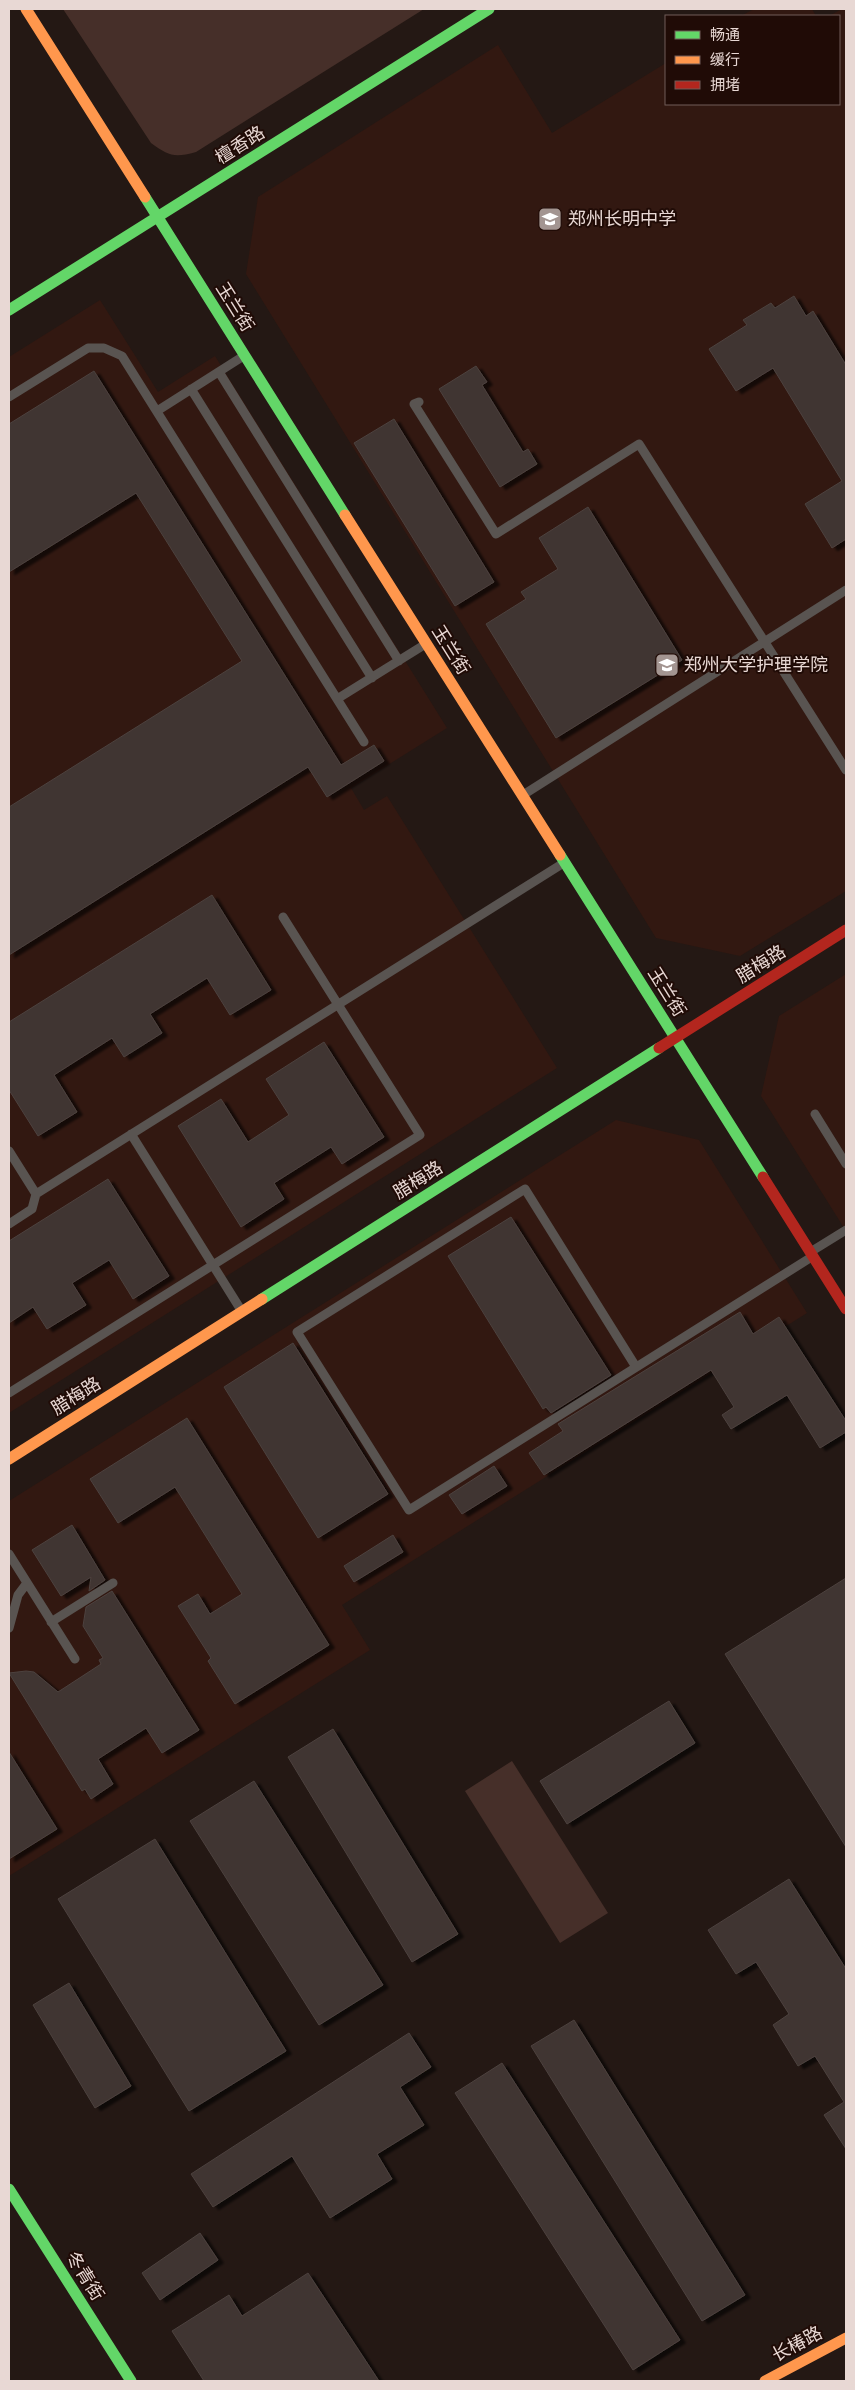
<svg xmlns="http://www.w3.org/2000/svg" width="855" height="2390" font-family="'Fira Sans','Noto Sans SC',sans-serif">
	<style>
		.built { fill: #321811 }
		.green { fill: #462f29 }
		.building { fill: #413431; stroke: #4c423f; filter: url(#shadow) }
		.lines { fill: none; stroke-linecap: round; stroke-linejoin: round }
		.lane { stroke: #595451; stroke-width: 9 }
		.fast { stroke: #63d668; stroke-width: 11 }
		.slow { stroke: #ff974d; stroke-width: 11 }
		.jam { stroke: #b3261e; stroke-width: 11 }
		.labels { text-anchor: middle; stroke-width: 4; stroke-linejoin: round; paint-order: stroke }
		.street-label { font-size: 18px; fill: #e8d8d4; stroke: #200b06 }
		.poi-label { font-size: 18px; fill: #e8d8d4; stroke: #200b06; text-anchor: start }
	</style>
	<defs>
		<filter id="shadow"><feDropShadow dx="5.5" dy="3" stdDeviation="1" flood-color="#0009"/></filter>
	</defs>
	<rect width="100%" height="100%" fill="#241814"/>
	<!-- built -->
	<path class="built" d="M 754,9 L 812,9 L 816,16 L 741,16 Z
		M 842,9 L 846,9 L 846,891 L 740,956 L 656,938 L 246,274 L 258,197 L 498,45 L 552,133 L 666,63 L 666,104 L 839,104 L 839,16 L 829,16 Z
		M 100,300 L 158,392 L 215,356 L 447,728 L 351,788 L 364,810 L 387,796 L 557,1068 L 9,1413 L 9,357 Z
		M 846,974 L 846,1231 L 761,1096 L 779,1016 Z
		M 616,1120 L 699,1140 L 807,1313 L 342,1605 L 370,1650 L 9,1876 L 9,1501 Z"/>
	<!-- green -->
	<path class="green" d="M 63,9 L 424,9 L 196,152 C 174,158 169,156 151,143 Z
		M 512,1761 L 608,1913 L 560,1943 L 465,1791 Z"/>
	<!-- building -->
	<path class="building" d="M 794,296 L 806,316 L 813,311 L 846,365 L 846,539 L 832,548 L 805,504 L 842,481 L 773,368 L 736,391 L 709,349 L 747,325 L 743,320 L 771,303 L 775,308 Z
		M 476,366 L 487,382 L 482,385 L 523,452 L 528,449 L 537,464 L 500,487 L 439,389 Z
		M 94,371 L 341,765 L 374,745 L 384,761 L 327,797 L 308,767 L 9,955 L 9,807 L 242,661 L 136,493 L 9,572 L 9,424 Z
		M 394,419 L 494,582 L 455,606 L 354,443 Z
		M 588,507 L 682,660 L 556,738 L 486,624 L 526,599 L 521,592 L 558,569 L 539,538 Z
		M 212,895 L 271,990 L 230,1015 L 207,978 L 150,1014 L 162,1033 L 124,1057 L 112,1038 L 54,1075 L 77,1112 L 38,1136 L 9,1090 L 9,1022 Z
		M 324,1042 L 384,1137 L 342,1164 L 331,1147 L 274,1183 L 284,1199 L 241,1227 L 178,1126 L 221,1099 L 248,1142 L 289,1115 L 266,1079 Z
		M 108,1179 L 169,1276 L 133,1299 L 109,1260 L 72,1283 L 86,1305 L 47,1329 L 33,1307 L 9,1323 L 9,1241 Z
		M 511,1217 L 611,1375 L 551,1413 L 546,1407 L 543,1409 L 448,1256 Z
		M 740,1312 L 753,1334 L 779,1317 L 846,1421 L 846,1432 L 820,1448 L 787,1395 L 731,1429 L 722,1415 L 734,1407 L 711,1370 L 544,1475 L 529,1453 L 563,1431 L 558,1424 Z
		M 293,1343 L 388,1494 L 318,1538 L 224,1387 Z
		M 187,1418 L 329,1645 L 235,1704 L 208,1661 L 211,1658 L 178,1606 L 198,1594 L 210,1614 L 242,1594 L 175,1487 L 118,1523 L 90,1479 Z
		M 494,1466 L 507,1486 L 462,1514 L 449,1495 Z
		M 72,1525 L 105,1580 L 89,1591 L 91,1577 L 61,1596 L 32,1550 Z
		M 393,1535 L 403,1552 L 354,1582 L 344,1566 Z
		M 846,1578 L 846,1847 L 725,1654 Z
		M 112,1591 L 199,1730 L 162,1753 L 146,1728 L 98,1759 L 113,1784 L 91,1799 L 85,1789 L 82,1791 L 9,1673 L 26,1671 L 34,1672 L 58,1692 L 101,1664 L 99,1660 L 103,1658 L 83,1626 L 86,1607 Z
		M 669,1701 L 695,1743 L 567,1824 L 540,1781 Z
		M 333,1729 L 458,1934 L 412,1962 L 288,1757 Z
		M 9,1752 L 57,1829 L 9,1859 Z
		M 254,1781 L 383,1985 L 319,2025 L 190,1821 Z
		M 155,1839 L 286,2051 L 189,2111 L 58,1899 Z
		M 789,1879 L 846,1969 L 846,2149 L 824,2115 L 844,2102 L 815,2056 L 798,2066 L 773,2025 L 789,2014 L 756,1962 L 736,1974 L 708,1930 Z
		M 69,1983 L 131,2086 L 95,2108 L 33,2005 Z
		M 574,2020 L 745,2295 L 702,2321 L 531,2046 Z
		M 409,2033 L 431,2067 L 400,2087 L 424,2125 L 377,2154 L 392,2179 L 330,2218 L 292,2156 L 213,2207 L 191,2174 Z
		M 502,2063 L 680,2340 L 633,2370 L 455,2093 Z
		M 200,2233 L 218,2260 L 160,2300 L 142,2273 Z
		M 308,2273 L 379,2381 L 204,2381 L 172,2331 L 229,2295 L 242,2316 Z"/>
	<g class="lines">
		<!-- lane -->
		<path class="lane" d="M 219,372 L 399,661
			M 191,389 L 372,678
			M 9,397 L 88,348 L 104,348 L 122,356 L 364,742
			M 419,402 L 414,404 L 496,534 L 639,444 L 846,770
			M 157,411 L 242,357
			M 337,699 L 424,645
			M 523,795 L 846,590
			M 815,1114 L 846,1164
			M 131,1134 L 241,1310
			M 9,1151 L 36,1194 L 562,864
			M 9,1224 L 32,1209 L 36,1194
			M 812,1251 L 846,1230
			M 636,1367 L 525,1189 L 297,1332 L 409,1510 L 810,1258
			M 9,1393 L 420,1135 L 283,917
			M 9,1554 L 75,1659
			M 51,1622 L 113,1583
			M 9,1628 L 18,1595 L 27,1583"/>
		<!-- fast -->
		<path class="fast" d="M 145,197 L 345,515
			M 9,310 L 489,9
			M 560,855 L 763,1177
			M 262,1299 L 659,1048
			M 9,2189 L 131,2381"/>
		<!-- slow -->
		<path class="slow" d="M 26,9 L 145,197
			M 345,515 L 560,855
			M 9,1459 L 262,1299
			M 765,2381 L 846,2338"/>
		<!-- jam -->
		<path class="jam" d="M 659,1048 L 846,930
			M 763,1177 L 846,1309"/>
	</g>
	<!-- icons -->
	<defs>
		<g id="school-square" transform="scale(1.25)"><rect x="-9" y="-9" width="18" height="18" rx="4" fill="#a39591" stroke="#200b06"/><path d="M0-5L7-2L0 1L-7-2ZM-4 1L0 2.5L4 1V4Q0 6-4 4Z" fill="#fff"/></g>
		<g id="university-square" transform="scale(1.25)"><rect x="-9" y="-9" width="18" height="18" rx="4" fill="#a39591" stroke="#200b06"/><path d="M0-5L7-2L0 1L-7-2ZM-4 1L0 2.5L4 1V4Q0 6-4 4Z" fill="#fff"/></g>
	</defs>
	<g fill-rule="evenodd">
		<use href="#school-square" x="550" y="219"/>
		<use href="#university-square" x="667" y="665"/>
	</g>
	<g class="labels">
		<!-- street labels -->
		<g class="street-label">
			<text transform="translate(240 145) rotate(-32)" y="6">檀香路</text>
			<text transform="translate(235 307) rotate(58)" y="6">玉兰街</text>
			<text transform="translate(451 650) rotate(58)" y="6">玉兰街</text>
			<text transform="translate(761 964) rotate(-32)" y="6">腊梅路</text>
			<text transform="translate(667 992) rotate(58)" y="6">玉兰街</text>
			<text transform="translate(418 1180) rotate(-32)" y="6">腊梅路</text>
			<text transform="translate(76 1396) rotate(-32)" y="6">腊梅路</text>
			<text transform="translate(85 2276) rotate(58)" y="6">冬青街</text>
			<text transform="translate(797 2344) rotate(-28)" y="6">长椿路</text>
		</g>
		<!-- poi labels -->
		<g class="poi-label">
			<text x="568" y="225">郑州长明中学</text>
			<text x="684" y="671">郑州大学护理学院</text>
		</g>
	</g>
	<!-- border -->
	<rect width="855" height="2390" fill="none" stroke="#e8d8d4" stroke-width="20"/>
	<!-- legend -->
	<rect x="665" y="15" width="175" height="90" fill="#200b06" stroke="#705d58"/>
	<rect x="675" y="31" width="25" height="8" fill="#63d668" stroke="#705d58"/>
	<text x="710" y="40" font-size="15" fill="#e8d8d4">畅通</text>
	<rect x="675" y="56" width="25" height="8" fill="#ff974d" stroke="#705d58"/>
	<text x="710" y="65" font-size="15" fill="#e8d8d4">缓行</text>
	<rect x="675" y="81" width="25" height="8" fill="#b3261e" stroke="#705d58"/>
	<text x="710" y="90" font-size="15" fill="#e8d8d4">拥堵</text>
</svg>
